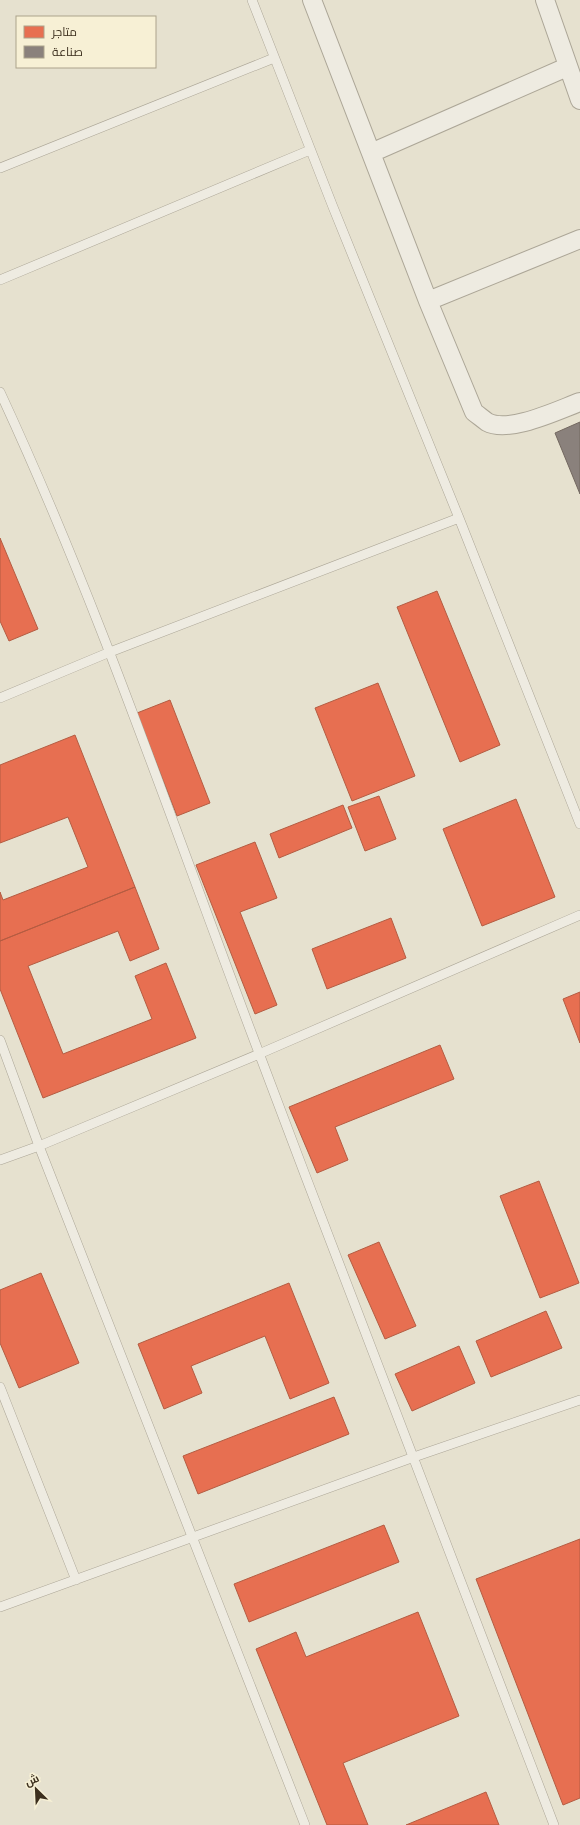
<svg xmlns="http://www.w3.org/2000/svg" width="580" height="1825" font-family="'Source Serif 4',Cairo,serif">
	<style>
		.shops { fill: #e76f51; stroke: #b45c42 }
		.industry { fill: #8a817c; stroke: #736860 }
		.lines { fill: none; stroke-linecap: round; stroke-linejoin: round }
		.service-casing { stroke: #aca697; stroke-width: 10 }
		.minor-casing { stroke: #aca697; stroke-width: 20 }
		.service { stroke: #eeebe1; stroke-width: 9 }
		.minor { stroke: #eeebe1; stroke-width: 18 }
	</style>
	<rect width="100%" height="100%" fill="#e6e1cf"/>
	<!-- shops -->
	<path class="shops" d="M 0,538 L 38,629 L 9,641 L 0,621 Z
		M 437,591 L 500,745 L 460,762 L 397,607 Z
		M 378,683 L 415,776 L 352,801 L 315,708 Z
		M 170,700 L 210,803 L 177,816 L 137,713 Z
		M 75,735 L 135,887 L 0,941 L 0,892 L 3,900 L 88,867 L 68,817 L 0,843 L 0,765 Z
		M 379,796 L 396,839 L 365,851 L 348,807 Z
		M 516,799 L 555,897 L 482,926 L 443,829 Z
		M 343,805 L 352,828 L 279,858 L 270,834 Z
		M 255,842 L 277,898 L 240,912 L 277,1005 L 255,1014 L 196,865 Z
		M 135,887 L 159,949 L 130,961 L 118,931 L 28,966 L 63,1054 L 152,1019 L 135,976 L 166,963 L 196,1038 L 43,1098 L 0,989 L 0,941 Z
		M 391,918 L 406,958 L 327,989 L 312,949 Z
		M 580,992 L 580,1043 L 563,999 Z
		M 440,1045 L 454,1079 L 335,1127 L 348,1160 L 317,1173 L 289,1107 Z
		M 539,1181 L 579,1283 L 540,1298 L 500,1196 Z
		M 379,1242 L 416,1326 L 385,1339 L 348,1255 Z
		M 41,1273 L 79,1363 L 19,1388 L 0,1343 L 0,1290 Z
		M 289,1283 L 329,1383 L 290,1399 L 265,1336 L 191,1366 L 202,1393 L 164,1409 L 138,1344 Z
		M 546,1311 L 562,1348 L 491,1377 L 476,1341 Z
		M 459,1346 L 475,1383 L 412,1411 L 395,1374 Z
		M 334,1397 L 349,1434 L 198,1494 L 183,1456 Z
		M 384,1525 L 399,1562 L 249,1622 L 234,1584 Z
		M 580,1539 L 580,1798 L 563,1805 L 476,1579 Z
		M 418,1612 L 459,1716 L 343,1763 L 368,1825 L 327,1825 L 256,1649 L 296,1632 L 306,1657 Z
		M 486,1792 L 499,1825 L 406,1825 Z"/>
	<!-- industry -->
	<path class="industry" d="M 580,422 L 580,494 L 555,433 Z"/>
	<g class="lines">
		<!-- service casing -->
		<g class="service-casing">
			<path id="service" d="M 252,0 L 333,207 L 459,518 L 580,824
				M 0,168 L 274,58
				M 0,280 L 310,150
				M 0,392 C 100,607 175,832 259,1053 C 356,1311 456,1568 554,1825
				M 0,698 L 110,652 L 459,518
				M 0,1040 L 39,1146 L 305,1825
				M 0,1160 L 39,1146 L 259,1054 L 580,915
				M 0,1387 L 76,1580
				M 0,1607 L 414,1457 L 580,1400"/>
		</g>
		<!-- minor casing -->
		<g class="minor-casing">
			<path id="minor" d="M 312,0 L 428,301 L 474,412 C 478,415 483,419 487,422 C 509,434 558,410 580,402
				M 545,0 L 580,100
				M 371,153 L 567,67
				M 428,301 L 580,239"/>
		</g>
		<!-- service -->
		<use href="#service" class="service"/>
		<!-- minor -->
		<use href="#minor" class="minor"/>
	</g>
	<!-- legend -->
	<rect x="16" y="16" width="140" height="52" fill="#f7f0d5" stroke="#aca38c"/>
	<rect x="24" y="26" width="20" height="12" fill="#e76f51" stroke="#aca38c"/>
	<text x="52" y="36" font-size="12" fill="#3c2f1e">متاجر</text>
	<rect x="24" y="46" width="20" height="12" fill="#8a817c" stroke="#aca38c"/>
	<text x="52" y="56" font-size="12" fill="#3c2f1e">صناعة</text>
	<!-- north arrow -->
	<g transform="translate(36 1789) rotate(336)" stroke="#f7f0d5" stroke-width="3" paint-order="stroke">
	<path d="M0-3L7 15L0 10L-7 15Z" fill="#3c2f1e"/>
	<text y="-6" font-size="11" font-weight="bold" text-anchor="middle" fill="#3c2f1e">ش</text>
	</g>
</svg>
